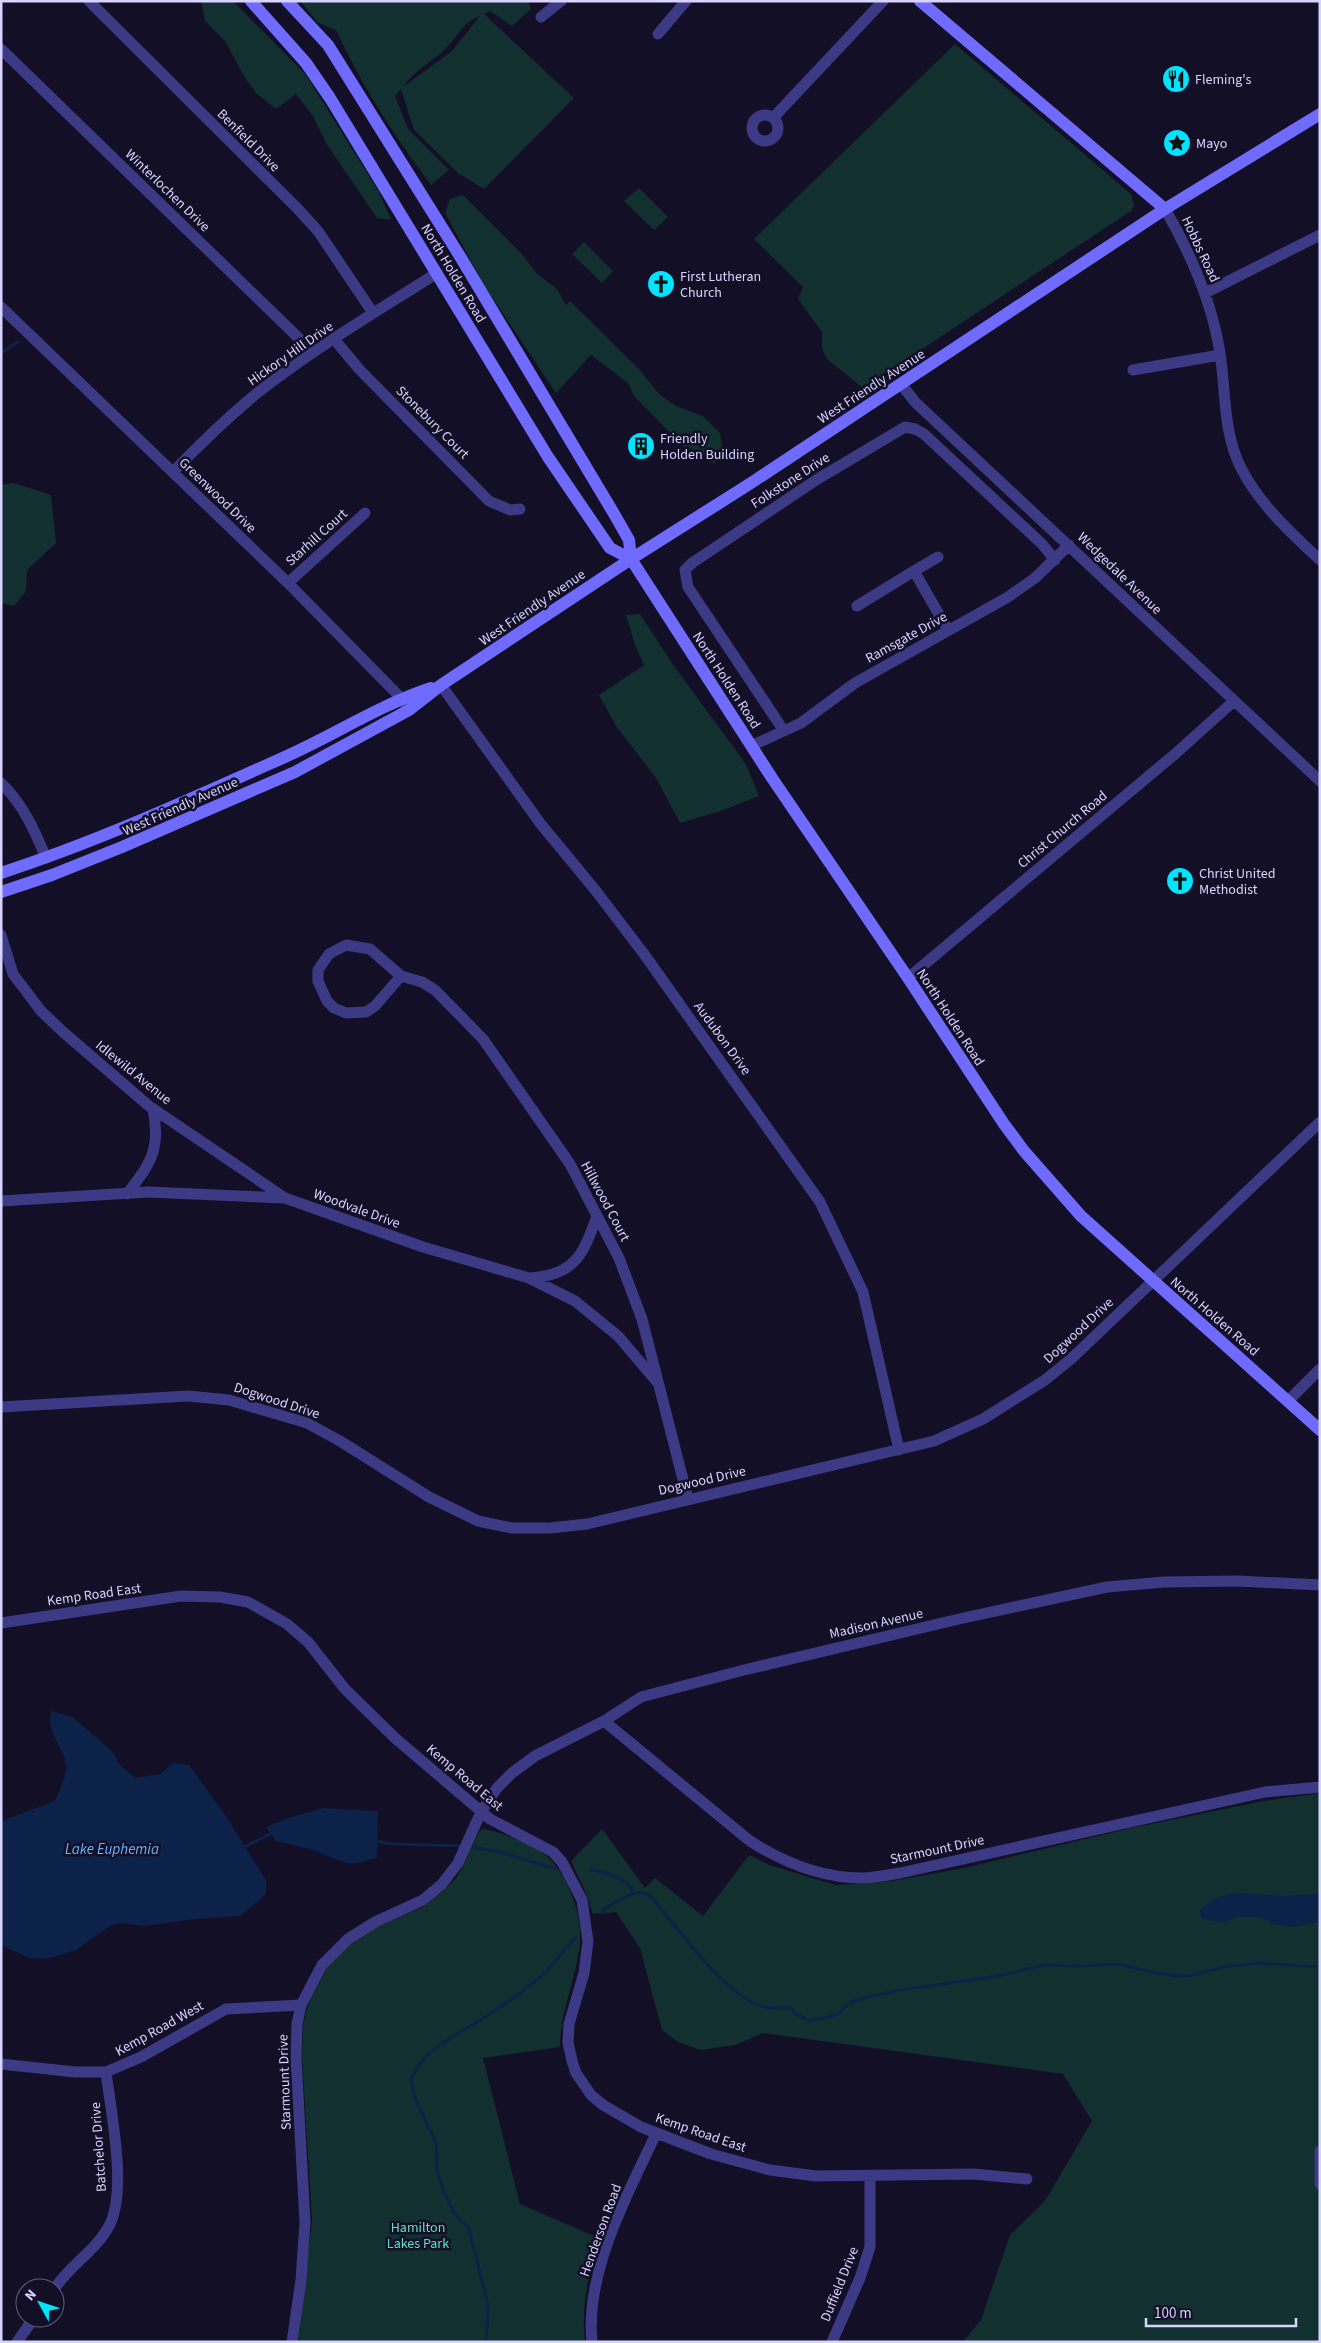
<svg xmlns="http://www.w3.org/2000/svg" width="1321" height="2343" font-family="'Source Sans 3',sans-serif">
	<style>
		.green { fill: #12302f; fill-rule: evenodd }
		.water { fill: #0c2248 }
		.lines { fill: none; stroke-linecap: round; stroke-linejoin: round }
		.stream { stroke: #0c2248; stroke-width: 3 }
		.street { stroke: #3d3a85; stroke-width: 11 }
		.secondary { stroke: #6f6bff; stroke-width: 12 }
		.labels { text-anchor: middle; stroke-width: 5; stroke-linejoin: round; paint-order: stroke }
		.poi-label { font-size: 14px; fill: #d9d4ff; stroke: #130f26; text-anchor: start }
		.street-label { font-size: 14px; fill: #d9d4ff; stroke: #130f26 }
		.park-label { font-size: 14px; fill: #5fe0c0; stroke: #130f26 }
		.water-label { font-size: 15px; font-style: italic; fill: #62b6ff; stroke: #130f26 }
	</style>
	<rect width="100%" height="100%" fill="#130f26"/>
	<!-- green -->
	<path class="green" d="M 201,1 L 233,1 L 306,75 L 379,192 L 391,220 L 377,218 L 326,143 L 313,116 L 296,94 L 276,109 L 256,93 L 244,76 L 225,41 L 205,21 Z
		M 300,1 L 528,1 L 531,9 L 512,26 L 490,11 L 484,14 L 574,98 L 484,189 L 458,173 L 414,130 L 401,89 L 395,96 L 408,129 L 449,170 L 431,185 C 394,136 362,86 336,30 L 318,23 ZM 480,16 L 452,51 L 403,87 C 414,71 430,63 444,50 C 457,39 462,22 480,16 Z
		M 955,44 L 1132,195 L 1134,206 L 1131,211 L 863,388 L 827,359 L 822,349 L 822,332 L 798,299 L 803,287 L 754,239 Z
		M 639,188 L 668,217 L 654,230 L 624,201 Z
		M 463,195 L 522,254 L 536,273 L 557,289 L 566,305 L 570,301 L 638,368 L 659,394 L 676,406 L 703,416 L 720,433 L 724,456 L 714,463 L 701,451 L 685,448 L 634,396 L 628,383 L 591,355 L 556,393 L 485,287 L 445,213 L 450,199 Z
		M 584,242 L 613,271 L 602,283 L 572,254 Z
		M 14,483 L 51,495 L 56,543 L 27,570 L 26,591 L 14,606 L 1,603 L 1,485 Z
		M 640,614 L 674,666 L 746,764 L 759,796 L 721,811 L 680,823 L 656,778 L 616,726 L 599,695 L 644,665 L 635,645 L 626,615 Z
		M 1320,1793 L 1320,2342 L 963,2342 L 981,2320 L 1010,2235 L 1045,2201 L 1092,2121 L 1063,2074 L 763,2033 L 735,2045 L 701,2050 L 678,2042 L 662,2030 L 640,1948 L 616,1912 L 593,1914 L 586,1893 L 571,1861 L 602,1829 L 645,1888 L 655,1878 L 703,1916 L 749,1855 L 769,1865 L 836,1885 L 886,1882 L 964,1868 L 1131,1828 L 1263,1801 Z
		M 484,1829 C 502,1832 540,1847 552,1861 C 570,1882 582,1915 580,1942 C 577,1978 560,2010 560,2047 L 483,2058 L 520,2204 L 601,2239 C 588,2276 581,2302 585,2342 L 298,2342 L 312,2221 L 302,2057 L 303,2025 L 308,2004 L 327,1968 L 352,1942 L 376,1927 L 425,1906 L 445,1889 L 456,1878 L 463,1866 L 479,1831 Z"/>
	<!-- water -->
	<path class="water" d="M 52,1711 L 74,1718 L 114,1753 L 118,1763 L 135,1778 L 160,1774 L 174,1763 L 189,1765 L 226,1816 L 266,1880 L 266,1894 L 240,1916 L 194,1919 L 145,1926 L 121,1923 L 110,1926 L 76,1950 L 51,1958 L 31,1959 L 1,1945 L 1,1821 L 55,1801 C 59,1791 66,1778 66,1767 C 65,1747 44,1731 52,1711 Z
		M 324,1808 L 378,1811 L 377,1858 L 354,1864 L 346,1863 L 310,1849 L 276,1841 L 266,1827 L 291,1817 Z
		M 1233,1893 L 1287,1896 L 1320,1893 L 1320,1922 L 1292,1927 L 1273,1924 L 1267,1920 L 1255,1917 L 1237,1917 L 1224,1922 L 1202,1919 L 1200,1910 L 1214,1899 Z"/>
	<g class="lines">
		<!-- stream -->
		<path class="stream" d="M 1,353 L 18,342
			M 375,1841 L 392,1844 L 467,1846 L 500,1852 L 545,1866 L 556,1868
			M 242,1848 L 272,1833
			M 590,1869 C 607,1874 627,1876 634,1894
			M 601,1913 C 608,1906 635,1889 644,1893 C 648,1894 651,1898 654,1900 C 681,1932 719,1987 756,2004 C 767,2009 780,2008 791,2008 L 796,2014 L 809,2020 L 826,2018 L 840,2013 L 844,2007 L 854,2001 L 867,1997 L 901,1990 L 998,1976 L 1045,1965 L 1082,1966 L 1119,1964 L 1156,1973 L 1178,1976 L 1193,1975 L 1223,1967 L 1257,1963 L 1320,1967
			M 486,2342 L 488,2306 L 469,2228 L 454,2213 L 443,2190 L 437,2169 L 436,2143 L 415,2098 L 411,2079 C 422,2055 439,2045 460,2032 C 483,2019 513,1999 534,1982 C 550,1970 562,1952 576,1937"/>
		<!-- street -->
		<path class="street" d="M 89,1 L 297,208 L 318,231 L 373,313
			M 541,17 L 561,1
			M 658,34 L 686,1
			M 1,49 L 313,352
			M752 128a13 13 0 1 1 26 0a13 13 0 1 1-26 0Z
			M 773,118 L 883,1
			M 1165,209 C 1191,254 1212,302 1220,353 C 1226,392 1223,433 1241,468 C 1260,505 1290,532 1320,560
			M 1205,293 L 1320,235
			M 1,307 L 288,583 L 401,698 L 407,707
			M 334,339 L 359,369 L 489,501 L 510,510 L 520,509
			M 1133,370 L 1220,355
			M 901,384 L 915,402 L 1320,781
			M 173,472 C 199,445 227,418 256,394 C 313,349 376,312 437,273
			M 914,571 L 938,557
			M 288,583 L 365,513
			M 857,606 L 914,571 L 948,630
			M 441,685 L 540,823 L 596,891 L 644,954 L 820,1202 L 863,1292 L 899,1450
			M 784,731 L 688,587 L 685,570 L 692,563 L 816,480 L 905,427 L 915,429 L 924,434 L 1042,544 L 1055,560
			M 751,746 L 801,723 L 855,683 L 1008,597 L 1035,578 L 1069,545
			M 1,783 C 23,804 35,831 46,858
			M 1,935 L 13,974 L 41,1011 L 62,1031 L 149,1106 L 285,1198
			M 401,976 L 375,1006 L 366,1012 L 346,1013 L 334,1008 L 327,1001 L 318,981 L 318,970 L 329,954 L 346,945 L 370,949 L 401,976 L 422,982 L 435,990 L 483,1039 L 570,1164 L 619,1258 L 642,1319 L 688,1499
			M 908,978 L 1175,754 L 1234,701
			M 127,1194 C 151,1163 161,1149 153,1109
			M 1,1201 L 148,1192 L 285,1198 L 423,1247 L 529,1278 L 575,1301 L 618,1336 L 658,1383
			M 530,1278 C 575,1275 583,1255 597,1216
			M 1288,1401 L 1320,1369
			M 1,1407 L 188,1396 L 229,1400 L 307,1423 L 340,1441 L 429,1497 L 478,1521 L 512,1528 L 550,1528 L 587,1524 L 934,1441 L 983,1419 L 1045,1380 L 1071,1359 L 1320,1122
			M 1,1623 L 181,1596 L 220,1597 L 248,1602 L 287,1624 L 308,1642 L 345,1689 L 395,1738 L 490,1819 L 553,1852 L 562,1862 L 582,1900 L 588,1941 L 584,1973 L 569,2024 L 568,2042 L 572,2061 L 576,2073 L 591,2095 L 603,2105 L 641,2127 L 711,2154 L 770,2170 L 816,2176 L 974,2174 L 1027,2179
			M 604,1721 L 750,1841 C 783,1862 821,1878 862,1878 C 874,1878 888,1875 900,1873 L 1265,1792 L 1320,1787
			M 1,2064 L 75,2072 L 106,2072 L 141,2057 L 226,2009 L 301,2005
			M 1320,2151 L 1320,2184
			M 55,2288 C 70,2265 98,2249 110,2224 C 127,2188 111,2113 106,2072
			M 17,2342 L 34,2318
			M 292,2342 L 301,2280 L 305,2222 L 296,2058 L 297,2024 L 301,2005 L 322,1965 L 348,1939 L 375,1922 L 423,1900 L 442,1884 L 458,1863 L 481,1812 L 497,1788 L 512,1773 L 535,1756 L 604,1721 L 641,1697 L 744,1670 L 959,1619 L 1107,1587 L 1164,1582 L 1238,1581 L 1320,1585
			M 592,2342 C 585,2272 627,2195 656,2134
			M 832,2342 L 860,2278 L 870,2247 L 870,2177"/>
		<!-- secondary -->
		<path class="secondary" d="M 251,1 L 306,63 L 330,98 L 548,457 L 610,548 L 631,559
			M 287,1 L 328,45 L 461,258 L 613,512 L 629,540 L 631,559 L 772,778 L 908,978 L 1004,1124 L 1024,1151 L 1081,1216 L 1320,1430
			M 920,1 L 1165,209
			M 1,873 C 99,841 193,798 287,756 C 336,734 380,705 431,688
			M 1,892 L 52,875 L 122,847 L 295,772 L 409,710 L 441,685 L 631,559 L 751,483 L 1165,209 L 1320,114"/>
	</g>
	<!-- icons -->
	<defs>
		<g id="restaurant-disc" transform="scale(1.4375)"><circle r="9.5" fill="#00e5ff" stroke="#130f26"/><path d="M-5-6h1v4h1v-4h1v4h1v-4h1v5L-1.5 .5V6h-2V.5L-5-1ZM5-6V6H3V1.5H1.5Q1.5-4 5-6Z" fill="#111"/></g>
		<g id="sight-disc" transform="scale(1.4375)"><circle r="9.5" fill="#00e5ff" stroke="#130f26"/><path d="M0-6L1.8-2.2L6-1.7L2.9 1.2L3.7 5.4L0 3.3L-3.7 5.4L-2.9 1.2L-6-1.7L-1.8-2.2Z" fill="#111"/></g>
		<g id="church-disc" transform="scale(1.4375)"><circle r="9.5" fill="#00e5ff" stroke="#130f26"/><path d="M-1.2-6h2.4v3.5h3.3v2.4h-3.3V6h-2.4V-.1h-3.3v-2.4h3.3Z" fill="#111"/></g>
		<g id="building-disc" transform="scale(1.4375)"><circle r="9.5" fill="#00e5ff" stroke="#130f26"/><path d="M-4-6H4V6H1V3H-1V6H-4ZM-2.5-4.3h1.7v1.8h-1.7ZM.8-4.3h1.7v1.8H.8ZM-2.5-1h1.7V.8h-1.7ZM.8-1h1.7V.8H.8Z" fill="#111"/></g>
	</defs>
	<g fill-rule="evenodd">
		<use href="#restaurant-disc" x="1176" y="79"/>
		<use href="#sight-disc" x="1177" y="143"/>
		<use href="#church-disc" x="661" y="284"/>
		<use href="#building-disc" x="641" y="446"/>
		<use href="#church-disc" x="1180" y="881"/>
	</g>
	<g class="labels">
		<!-- poi labels -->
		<g class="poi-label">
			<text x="1195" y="84">Fleming's</text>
			<text x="1196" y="148">Mayo</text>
			<text x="680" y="281">First Lutheran<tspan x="680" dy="16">Church</tspan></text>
			<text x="660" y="443">Friendly<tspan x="660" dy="16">Holden Building</tspan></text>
			<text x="1199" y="878">Christ United<tspan x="1199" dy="16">Methodist</tspan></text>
		</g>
		<!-- street labels -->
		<g class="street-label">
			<text transform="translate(249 140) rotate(45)" y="5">Benfield Drive</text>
			<text transform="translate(168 190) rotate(44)" y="5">Winterlochen Drive</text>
			<text transform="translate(1201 249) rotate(65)" y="5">Hobbs Road</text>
			<text transform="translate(454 273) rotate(59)" y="5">North Holden Road</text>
			<text transform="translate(290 353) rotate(-35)" y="5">Hickory Hill Drive</text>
			<text transform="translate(871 386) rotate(-33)" y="5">West Friendly Avenue</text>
			<text transform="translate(433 422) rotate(45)" y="5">Stonebury Court</text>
			<text transform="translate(790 480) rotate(-33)" y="5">Folkstone Drive</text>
			<text transform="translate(218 495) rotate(44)" y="5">Greenwood Drive</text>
			<text transform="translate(316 537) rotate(-42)" y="5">Starhill Court</text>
			<text transform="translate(1120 573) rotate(44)" y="5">Wedgedale Avenue</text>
			<text transform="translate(532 607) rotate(-34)" y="5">West Friendly Avenue</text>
			<text transform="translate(906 637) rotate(-29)" y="5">Ramsgate Drive</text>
			<text transform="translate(727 680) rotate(57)" y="5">North Holden Road</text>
			<text transform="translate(180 806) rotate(-24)" y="5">West Friendly Avenue</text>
			<text transform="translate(1062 829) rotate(-40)" y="5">Christ Church Road</text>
			<text transform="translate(951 1017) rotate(57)" y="5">North Holden Road</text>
			<text transform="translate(723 1038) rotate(54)" y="5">Audubon Drive</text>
			<text transform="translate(134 1072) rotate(39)" y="5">Idlewild Avenue</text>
			<text transform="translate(606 1201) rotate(62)" y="5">Hillwood Court</text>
			<text transform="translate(357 1208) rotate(20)" y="5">Woodvale Drive</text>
			<text transform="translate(1215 1316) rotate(41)" y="5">North Holden Road</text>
			<text transform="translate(1078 1330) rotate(-43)" y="5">Dogwood Drive</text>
			<text transform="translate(277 1400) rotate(18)" y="5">Dogwood Drive</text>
			<text transform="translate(702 1480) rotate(-13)" y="5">Dogwood Drive</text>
			<text transform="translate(94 1594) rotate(-8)" y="5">Kemp Road East</text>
			<text transform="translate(876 1623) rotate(-13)" y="5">Madison Avenue</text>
			<text transform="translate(465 1777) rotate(40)" y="5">Kemp Road East</text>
			<text transform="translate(937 1849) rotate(-12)" y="5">Starmount Drive</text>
			<text transform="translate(159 2028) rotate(-29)" y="5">Kemp Road West</text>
			<text transform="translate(284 2082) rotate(-92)" y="5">Starmount Drive</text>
			<text transform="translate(701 2132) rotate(19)" y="5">Kemp Road East</text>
			<text transform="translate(98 2147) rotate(-94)" y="5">Batchelor Drive</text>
			<text transform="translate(600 2230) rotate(-70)" y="5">Henderson Road</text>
			<text transform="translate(839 2284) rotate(-68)" y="5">Duffield Drive</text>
		</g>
		<!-- park labels -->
		<g class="park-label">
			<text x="418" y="2232">Hamilton<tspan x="418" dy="16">Lakes Park</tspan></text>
		</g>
		<!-- water labels -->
		<g class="water-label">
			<text x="112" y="1854">Lake Euphemia</text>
		</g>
	</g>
	<!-- border -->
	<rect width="1321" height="2343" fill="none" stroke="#d9d4ff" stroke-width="5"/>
	<!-- north arrow -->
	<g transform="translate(40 2303) rotate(310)"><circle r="24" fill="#130f26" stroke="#625e7d"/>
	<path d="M0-4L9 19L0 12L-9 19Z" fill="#00e5ff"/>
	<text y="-8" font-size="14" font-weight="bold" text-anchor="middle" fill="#d9d4ff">N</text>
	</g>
	<!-- scale -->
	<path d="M1146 2318v8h150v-8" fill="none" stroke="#d9d4ff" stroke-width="2.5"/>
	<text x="1154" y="2318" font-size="15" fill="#d9d4ff" stroke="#130f26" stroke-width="4" paint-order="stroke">100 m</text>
</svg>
